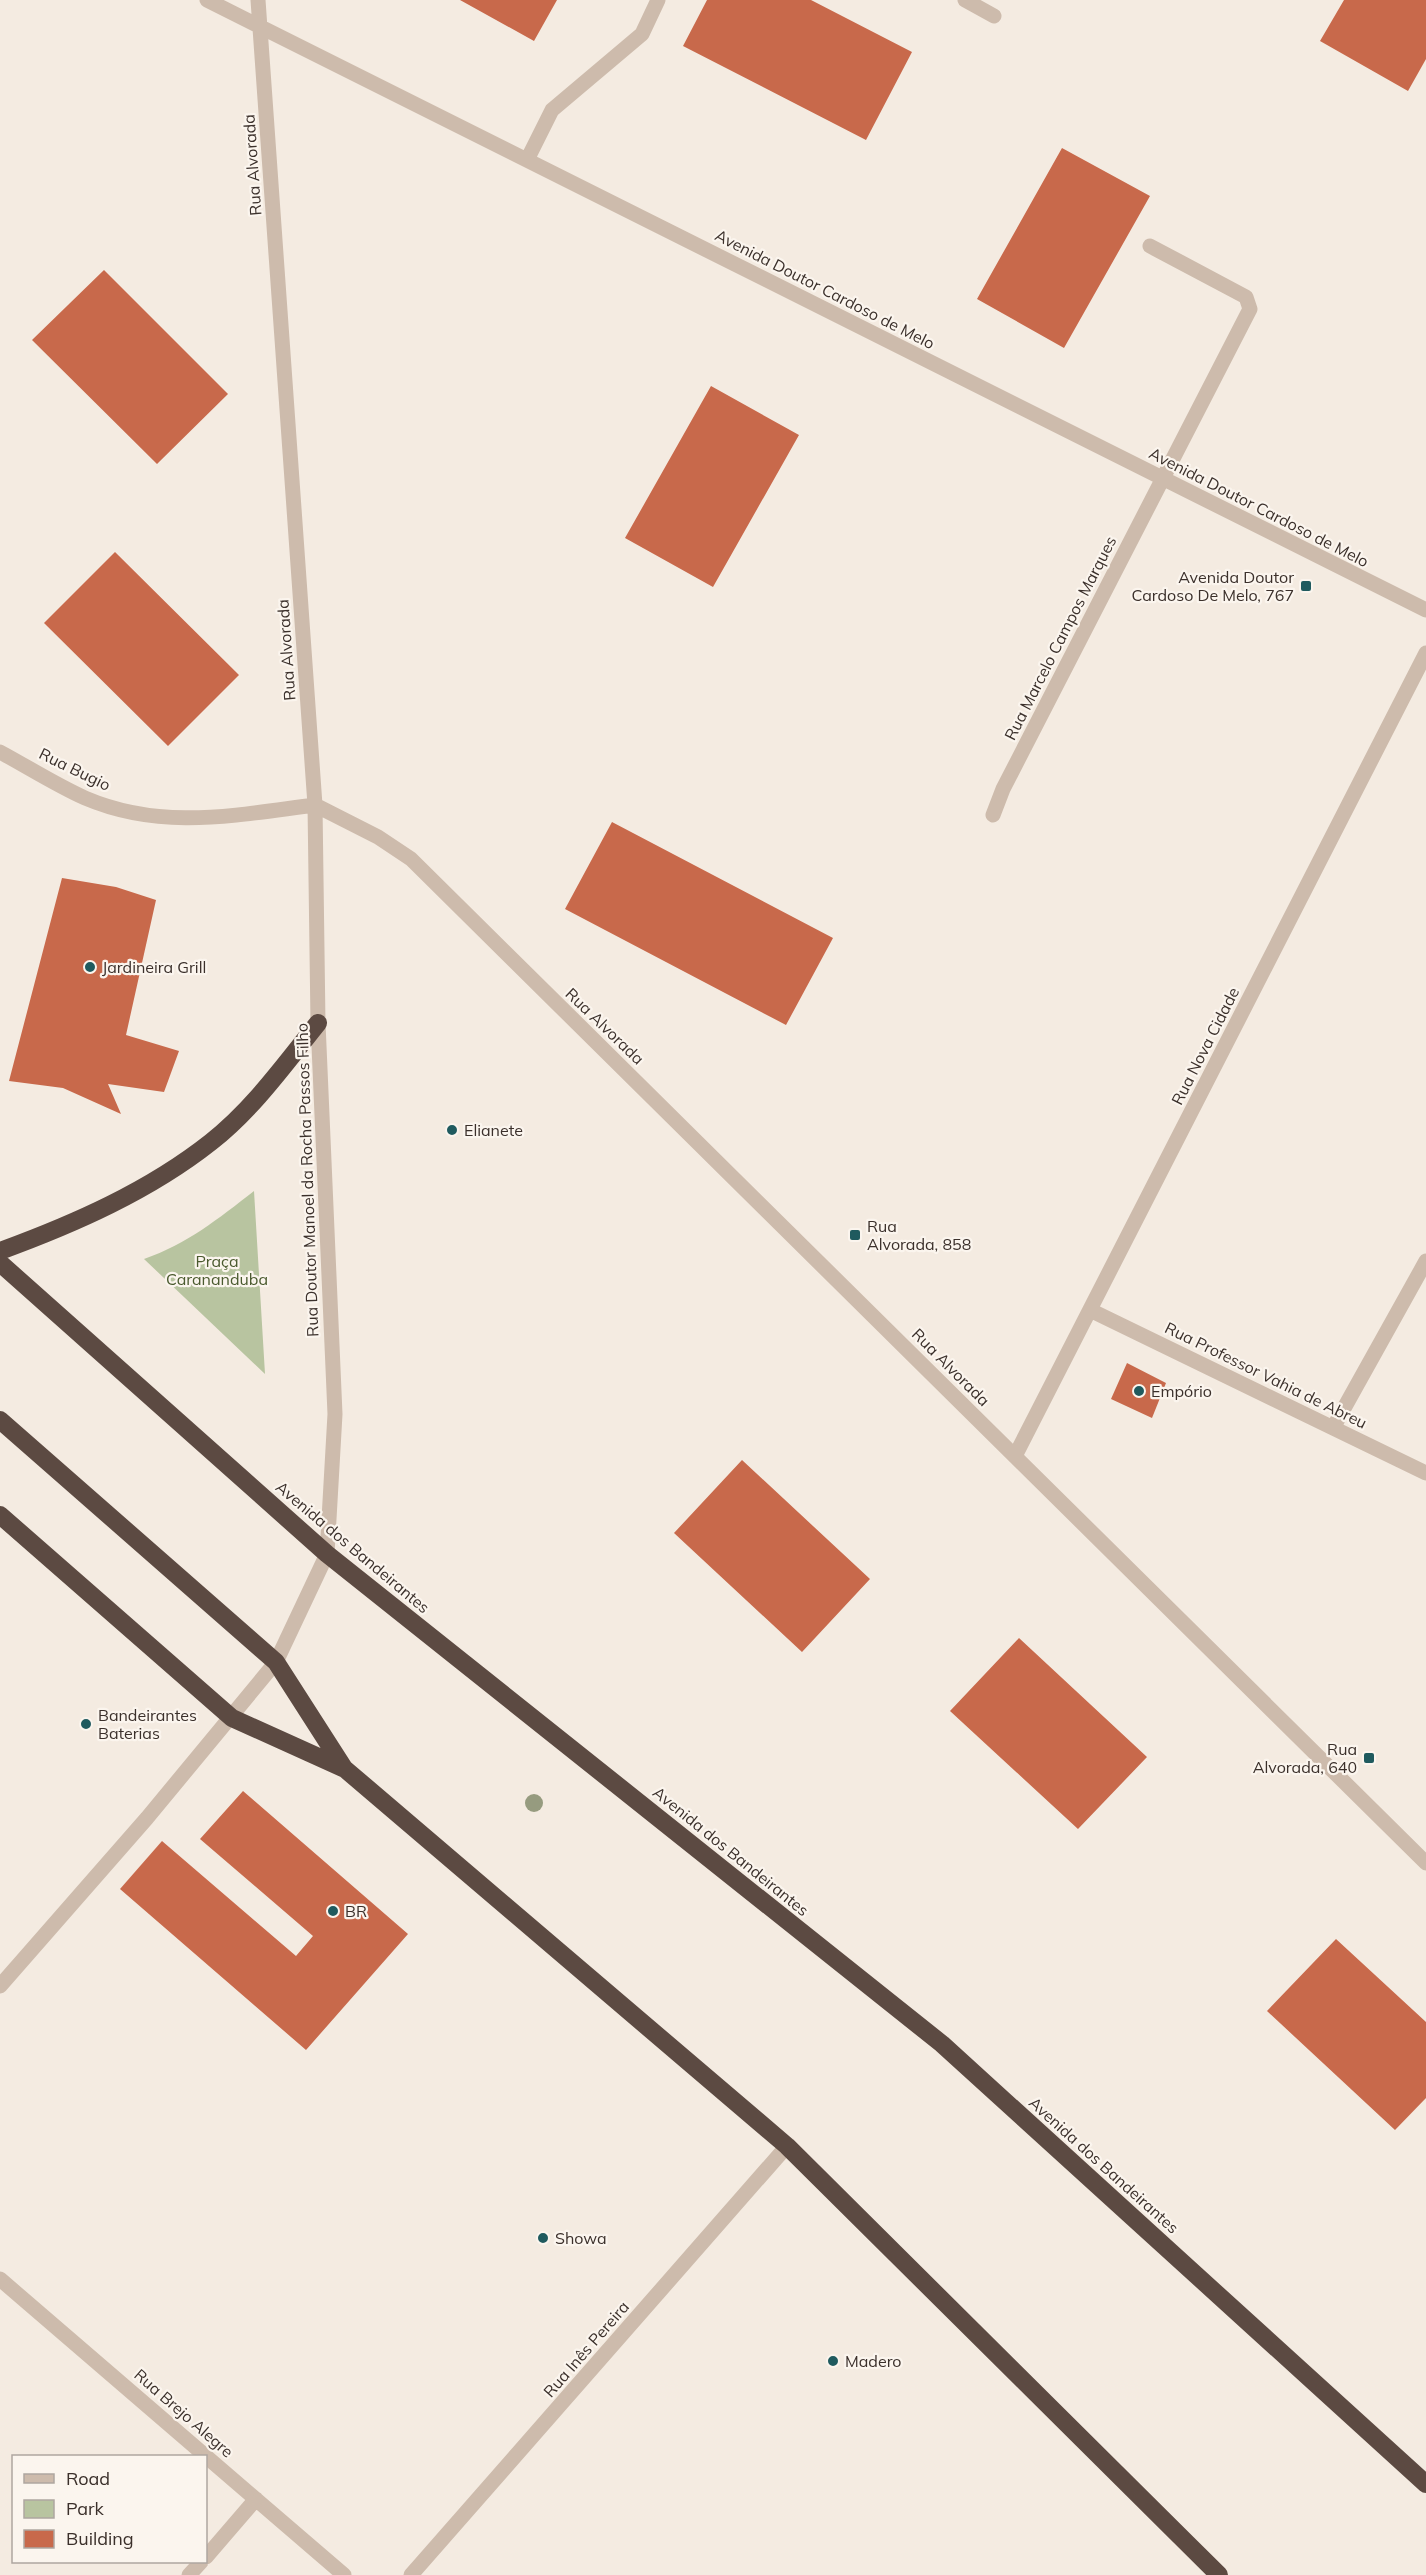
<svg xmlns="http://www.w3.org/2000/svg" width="1426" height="2575" font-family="Mulish,sans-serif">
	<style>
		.green { fill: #b8c4a0 }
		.building { fill: #c8694b }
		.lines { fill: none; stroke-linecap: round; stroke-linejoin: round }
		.minor { stroke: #cdbbac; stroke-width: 15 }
		.highway { stroke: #5c4a42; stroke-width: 18 }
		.tree { fill: #969b7f }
		.poi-dot { fill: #1f5a5e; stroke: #fbf5ee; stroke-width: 2 }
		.labels { text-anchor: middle; stroke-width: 4.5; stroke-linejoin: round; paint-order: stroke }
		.street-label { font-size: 16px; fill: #3b302b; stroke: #fbf5ee }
		.poi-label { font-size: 16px; fill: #3b302b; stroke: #fbf5ee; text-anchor: start }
		.park-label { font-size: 16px; fill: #4a5a2e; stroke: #fbf5ee }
	</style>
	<rect width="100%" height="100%" fill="#f4ebe1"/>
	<!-- green -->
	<path class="green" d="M 254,1191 L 265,1374 L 144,1259 C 187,1244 218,1219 254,1191 Z"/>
	<!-- building -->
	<path class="building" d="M 460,0 L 557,0 L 534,41 Z
		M 707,0 L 811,0 L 912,52 L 866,140 L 683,46 Z
		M 1344,0 L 1426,0 L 1426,59 L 1408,91 L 1320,41 Z
		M 1062,148 L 1150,196 L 1064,348 L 977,299 Z
		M 104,270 L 228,394 L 157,464 L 32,340 Z
		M 711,386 L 799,435 L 713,587 L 625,538 Z
		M 115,552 L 239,675 L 168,746 L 44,623 Z
		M 612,822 L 833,938 L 786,1025 L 565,909 Z
		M 62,878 L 116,887 L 156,900 L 126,1035 L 179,1051 L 164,1092 L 108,1084 L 121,1114 L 63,1088 L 9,1081 Z
		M 1127,1363 L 1166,1383 L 1152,1418 L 1111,1399 Z
		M 742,1460 L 870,1579 L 802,1652 L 674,1533 Z
		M 1019,1638 L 1147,1757 L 1078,1829 L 950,1711 Z
		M 243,1791 L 408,1934 L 306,2050 L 120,1889 L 162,1841 L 296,1956 L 313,1936 L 200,1839 Z
		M 1336,1939 L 1426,2022 L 1426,2098 L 1395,2130 L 1267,2011 Z"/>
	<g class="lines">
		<!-- minor -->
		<path class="minor" d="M 207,0 L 1426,610
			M 965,0 L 994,16
			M 527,160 L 552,110 L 642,34 L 658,0
			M 0,752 C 28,767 56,785 85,798 C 162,831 236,815 315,805
			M 315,805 L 378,837 L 411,859 L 1426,1863
			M 993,815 L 1003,789 L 1250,309 L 1246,297 L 1150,246
			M 1090,1310 L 1426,1473
			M 1333,1428 L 1426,1261
			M 1015,1456 L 1426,653
			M 0,1986 L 147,1818 L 276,1662 L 327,1554 L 335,1414 L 318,1023 L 315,805 L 258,0
			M 0,2279 L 344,2575
			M 206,2557 L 256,2499
			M 189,2575 L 201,2562
			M 411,2575 L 787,2146"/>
		<!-- highway -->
		<path class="highway" d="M 0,1251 C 74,1224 149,1191 211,1142 C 253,1109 285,1064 318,1023
			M 0,1263 L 327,1554 L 942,2044 L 1426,2484
			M 0,1420 L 276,1662 L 344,1768
			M 0,1515 L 232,1718 L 345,1769 L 787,2146 L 1219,2575"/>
	</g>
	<!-- trees -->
	<circle class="tree" cx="534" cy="1803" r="9"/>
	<!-- markers -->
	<g class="poi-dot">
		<rect x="1300" y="580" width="12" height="12" rx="3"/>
		<circle cx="90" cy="967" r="6"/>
		<circle cx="452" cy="1130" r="6"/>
		<rect x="849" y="1229" width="12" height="12" rx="3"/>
		<circle cx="1139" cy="1391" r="6"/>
		<circle cx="86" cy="1724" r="6"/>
		<rect x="1363" y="1752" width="12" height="12" rx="3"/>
		<circle cx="333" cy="1911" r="6"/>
		<circle cx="543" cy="2238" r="6"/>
		<circle cx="833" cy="2361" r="6"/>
	</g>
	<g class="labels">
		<!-- street labels -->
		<g class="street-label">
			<text transform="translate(252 165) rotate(-94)" y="6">Rua Alvorada</text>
			<text transform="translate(825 289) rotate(27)" y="6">Avenida Doutor Cardoso de Melo</text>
			<text transform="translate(1259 507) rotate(27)" y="6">Avenida Doutor Cardoso de Melo</text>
			<text transform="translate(1060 638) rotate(-63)" y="6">Rua Marcelo Campos Marques</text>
			<text transform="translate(286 650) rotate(-94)" y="6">Rua Alvorada</text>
			<text transform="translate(75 769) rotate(26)" y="6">Rua Bugio</text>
			<text transform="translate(605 1026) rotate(44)" y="6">Rua Alvorada</text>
			<text transform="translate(1205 1046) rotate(-63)" y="6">Rua Nova Cidade</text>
			<text transform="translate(307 1180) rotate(-92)" y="6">Rua Doutor Manoel da Rocha Passos Filho</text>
			<text transform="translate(951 1367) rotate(45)" y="6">Rua Alvorada</text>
			<text transform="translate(1266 1375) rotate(26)" y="6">Rua Professor Vahia de Abreu</text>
			<text transform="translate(353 1547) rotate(40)" y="6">Avenida dos Bandeirantes</text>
			<text transform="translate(731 1851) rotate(39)" y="6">Avenida dos Bandeirantes</text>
			<text transform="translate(1104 2165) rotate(42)" y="6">Avenida dos Bandeirantes</text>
			<text transform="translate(586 2349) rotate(-49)" y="6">Rua Inês Pereira</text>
			<text transform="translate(184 2413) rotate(41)" y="6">Rua Brejo Alegre</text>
		</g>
		<!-- poi labels -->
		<g class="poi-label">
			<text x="1294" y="583" text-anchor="end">Avenida Doutor<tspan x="1294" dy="18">Cardoso De Melo, 767</tspan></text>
			<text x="102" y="973">Jardineira Grill</text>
			<text x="464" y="1136">Elianete</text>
			<text x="867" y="1232">Rua<tspan x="867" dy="18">Alvorada, 858</tspan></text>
			<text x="1151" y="1397">Empório</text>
			<text x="98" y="1721">Bandeirantes<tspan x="98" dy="18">Baterias</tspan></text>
			<text x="1357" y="1755" text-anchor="end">Rua<tspan x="1357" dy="18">Alvorada, 640</tspan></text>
			<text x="345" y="1917">BR</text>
			<text x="555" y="2244">Showa</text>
			<text x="845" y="2367">Madero</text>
		</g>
		<!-- park labels -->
		<g class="park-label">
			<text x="217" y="1267">Praça<tspan x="217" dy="18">Carananduba</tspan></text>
		</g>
	</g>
	<!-- legend -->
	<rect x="12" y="2455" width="195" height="108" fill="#fbf5ee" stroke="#aea6a0" stroke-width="1.5"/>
	<rect x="24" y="2474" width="30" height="9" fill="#cdbbac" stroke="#aea6a0" stroke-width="1.5"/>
	<text x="66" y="2485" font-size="18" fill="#3b302b">Road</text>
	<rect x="24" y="2500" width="30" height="18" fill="#b8c4a0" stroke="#aea6a0" stroke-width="1.5"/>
	<text x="66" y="2515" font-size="18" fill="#3b302b">Park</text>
	<rect x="24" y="2530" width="30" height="18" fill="#c8694b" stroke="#aea6a0" stroke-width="1.5"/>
	<text x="66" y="2545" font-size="18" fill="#3b302b">Building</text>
</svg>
